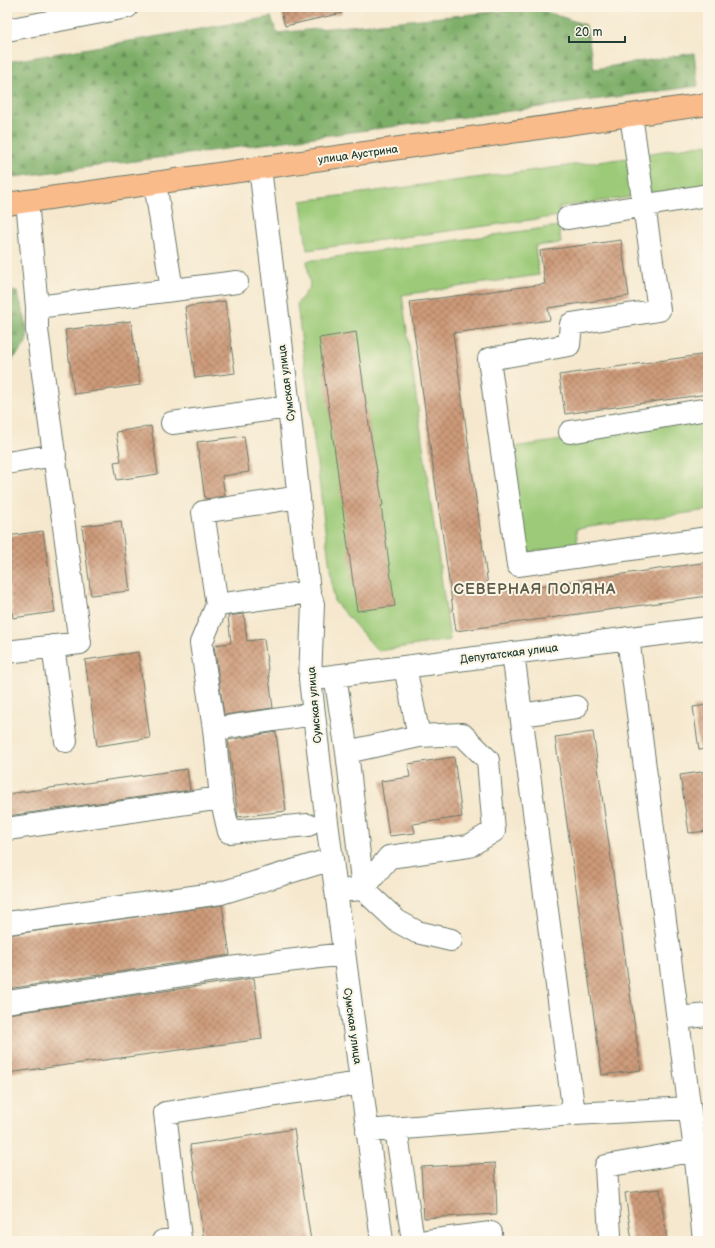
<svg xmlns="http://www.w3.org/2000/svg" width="715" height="1248" font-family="'Balsamiq Sans',sans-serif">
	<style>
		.green { fill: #9cca78; stroke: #5e8456 }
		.forest { fill: url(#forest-firs); stroke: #4e764e }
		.building { fill: url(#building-cross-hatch) }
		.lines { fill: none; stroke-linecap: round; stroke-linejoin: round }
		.minor-casing { stroke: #6a796a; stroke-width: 24 }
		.major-casing { stroke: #6a796a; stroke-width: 24 }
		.minor { stroke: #fff; stroke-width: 22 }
		.major { stroke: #fabb8b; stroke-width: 22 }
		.labels { text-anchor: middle; stroke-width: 4; stroke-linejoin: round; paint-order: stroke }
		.street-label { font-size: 11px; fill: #1f3d34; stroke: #fcf5e5 }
		.district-label { font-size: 15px; font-weight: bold; letter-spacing: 1px; fill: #5c5e4c; stroke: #fcf5e5 }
	</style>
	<defs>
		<pattern id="forest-firs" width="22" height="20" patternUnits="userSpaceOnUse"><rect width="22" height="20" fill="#7dae68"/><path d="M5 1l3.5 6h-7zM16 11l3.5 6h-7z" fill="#668f56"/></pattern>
		<pattern id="building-cross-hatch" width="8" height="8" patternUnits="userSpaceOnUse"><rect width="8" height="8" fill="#cd9a79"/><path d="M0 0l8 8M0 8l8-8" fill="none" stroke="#a67f64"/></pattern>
	</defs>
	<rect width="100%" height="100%" fill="#fcf5e5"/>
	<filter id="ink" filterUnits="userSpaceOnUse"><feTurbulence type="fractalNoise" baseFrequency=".025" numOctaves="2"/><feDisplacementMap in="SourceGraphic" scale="8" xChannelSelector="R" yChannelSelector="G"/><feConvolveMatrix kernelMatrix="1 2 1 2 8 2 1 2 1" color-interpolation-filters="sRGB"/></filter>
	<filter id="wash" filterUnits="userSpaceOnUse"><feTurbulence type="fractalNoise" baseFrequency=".012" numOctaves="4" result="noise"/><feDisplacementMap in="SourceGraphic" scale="16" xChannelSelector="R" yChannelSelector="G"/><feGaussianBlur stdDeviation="0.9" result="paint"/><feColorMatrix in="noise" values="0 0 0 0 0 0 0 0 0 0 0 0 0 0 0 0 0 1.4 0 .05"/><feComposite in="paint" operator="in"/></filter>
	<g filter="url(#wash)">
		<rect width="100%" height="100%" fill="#f5e8ce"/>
		<!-- green -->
		<path class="green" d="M 708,144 L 708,187 L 650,195 L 644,154 Z
			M 627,158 L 632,197 L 559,207 L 560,216 L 307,250 L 301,201 Z
			M 559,226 L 561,243 L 535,246 L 539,275 L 402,295 L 450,640 L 378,651 L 334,601 L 297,304 L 310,287 L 307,261 Z
			M 708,419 L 708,510 L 576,529 L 578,545 L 523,553 L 507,448 Z"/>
		<!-- forest -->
		<path class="forest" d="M 535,8 L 586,25 L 594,69 L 694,53 L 698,86 L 7,178 L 7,62 L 271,17 L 277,33 Z
			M 7,290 L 17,292 C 21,304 31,331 26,342 C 22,352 12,358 7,367 Z"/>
		<g id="blocks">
			<!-- building -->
			<path class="building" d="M 280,7 L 341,7 L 342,13 L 285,26 Z
				M 621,240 L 629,296 L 548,308 L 550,320 L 453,333 L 489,593 L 708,562 L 708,596 L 456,631 L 410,302 L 545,284 L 540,251 Z
				M 225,301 L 235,373 L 195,378 L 185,307 Z
				M 131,321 L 140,385 L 74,394 L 65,330 Z
				M 356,332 L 370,432 L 383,505 L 381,506 L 395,606 L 357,611 L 319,338 Z
				M 708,354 L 708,394 L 565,414 L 559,375 Z
				M 151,426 L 158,474 L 117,480 L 114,462 L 121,461 L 116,432 Z
				M 244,436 L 249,472 L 222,476 L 225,496 L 205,499 L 197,442 Z
				M 121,521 L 130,591 L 91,595 L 82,526 Z
				M 43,531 L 55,612 L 13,618 L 7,573 L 7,536 Z
				M 244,614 L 247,641 L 264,639 L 273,708 L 224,715 L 214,645 L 231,643 L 228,616 Z
				M 138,652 L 150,738 L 97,746 L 85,660 Z
				M 708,705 L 708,749 L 699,750 L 693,707 Z
				M 276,732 L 286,811 L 238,817 L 228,740 Z
				M 593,732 L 641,1070 L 602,1075 L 555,737 Z
				M 454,757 L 462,817 L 413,824 L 415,833 L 389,836 L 381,781 L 410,777 L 408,764 Z
				M 187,769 L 190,790 L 7,816 L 7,794 Z
				M 708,771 L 708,831 L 689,833 L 680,775 Z
				M 222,905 L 230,955 L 7,989 L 7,935 Z
				M 254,978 L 262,1039 L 7,1073 L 7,1014 Z
				M 294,1129 L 311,1241 L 204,1241 L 190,1145 Z
				M 495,1163 L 497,1214 L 424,1218 L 421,1167 Z
				M 660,1189 L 667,1241 L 632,1241 L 625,1193 Z"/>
		</g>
	</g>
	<g filter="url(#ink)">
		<use href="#blocks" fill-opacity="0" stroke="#6a796a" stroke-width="1"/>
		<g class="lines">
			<!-- minor casing -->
			<g class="minor-casing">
				<path id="minor" d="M 7,30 L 127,7
					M 631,115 L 659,310 L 571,324 L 569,345 L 489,359 L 518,565 L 708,538
					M 260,168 L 289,407 L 309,592 L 313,604 L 310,679 L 322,784 L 382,1241
					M 155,183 L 172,290
					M 27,201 L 37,307 L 237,282
					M 568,218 L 708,195
					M 172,423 L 289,407
					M 570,432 L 708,409
					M 7,463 L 55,455
					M 299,497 L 203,512 L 217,605 L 309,592
					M 628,638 L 695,1150 L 704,1241
					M 53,646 L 66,741
					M 7,652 L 80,643 L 37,330 L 37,307
					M 513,653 L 574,1114
					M 405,667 L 419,736
					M 335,676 L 347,752
					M 310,679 L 708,628
					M 521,715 L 576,707
					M 214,729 L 201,643 L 217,605
					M 462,734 L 488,760 L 494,831 L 469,846 L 389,857 L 363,889 L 347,752 L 419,736 Z
					M 308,825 L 229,832 L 221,798 L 214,729 L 314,714
					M 7,829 L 221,798
					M 349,890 L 363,889 L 397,921 L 417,932 L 451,940
					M 7,923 L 221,893 L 332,859
					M 7,1002 L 230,968 L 344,954
					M 678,1018 L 708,1015
					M 396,1129 L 413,1241
					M 367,1131 L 574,1114 L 689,1108
					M 610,1235 L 606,1166 L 708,1148
					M 163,1241 L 180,1238 L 165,1113 L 289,1093 L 361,1083
					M 427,1241 L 491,1233"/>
			</g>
			<!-- major casing -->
			<g class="major-casing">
				<path id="major" d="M 7,204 L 708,104"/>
			</g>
			<!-- minor -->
			<use href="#minor" class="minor"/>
			<!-- major -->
			<use href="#major" class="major"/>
		</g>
	</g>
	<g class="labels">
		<!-- street labels -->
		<g class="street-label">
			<text transform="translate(358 154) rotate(-8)" y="4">улица Аустрина</text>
			<text transform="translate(286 383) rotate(-97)" y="4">Сумская улица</text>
			<text transform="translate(509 653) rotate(-7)" y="4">Депутатская улица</text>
			<text transform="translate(314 705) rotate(-95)" y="4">Сумская улица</text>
			<text transform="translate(353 1026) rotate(82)" y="4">Сумская улица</text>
		</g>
		<!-- district labels -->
		<g class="district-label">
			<text x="535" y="594">СЕВЕРНАЯ ПОЛЯНА</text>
		</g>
	</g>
	<!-- margin -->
	<rect width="715" height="1248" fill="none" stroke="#fcf5e5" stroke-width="24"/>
	<!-- scale -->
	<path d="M569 36v6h56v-6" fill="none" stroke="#1f3d34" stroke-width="2"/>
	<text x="575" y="36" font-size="12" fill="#1f3d34" stroke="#fcf5e5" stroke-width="3" paint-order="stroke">20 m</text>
</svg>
